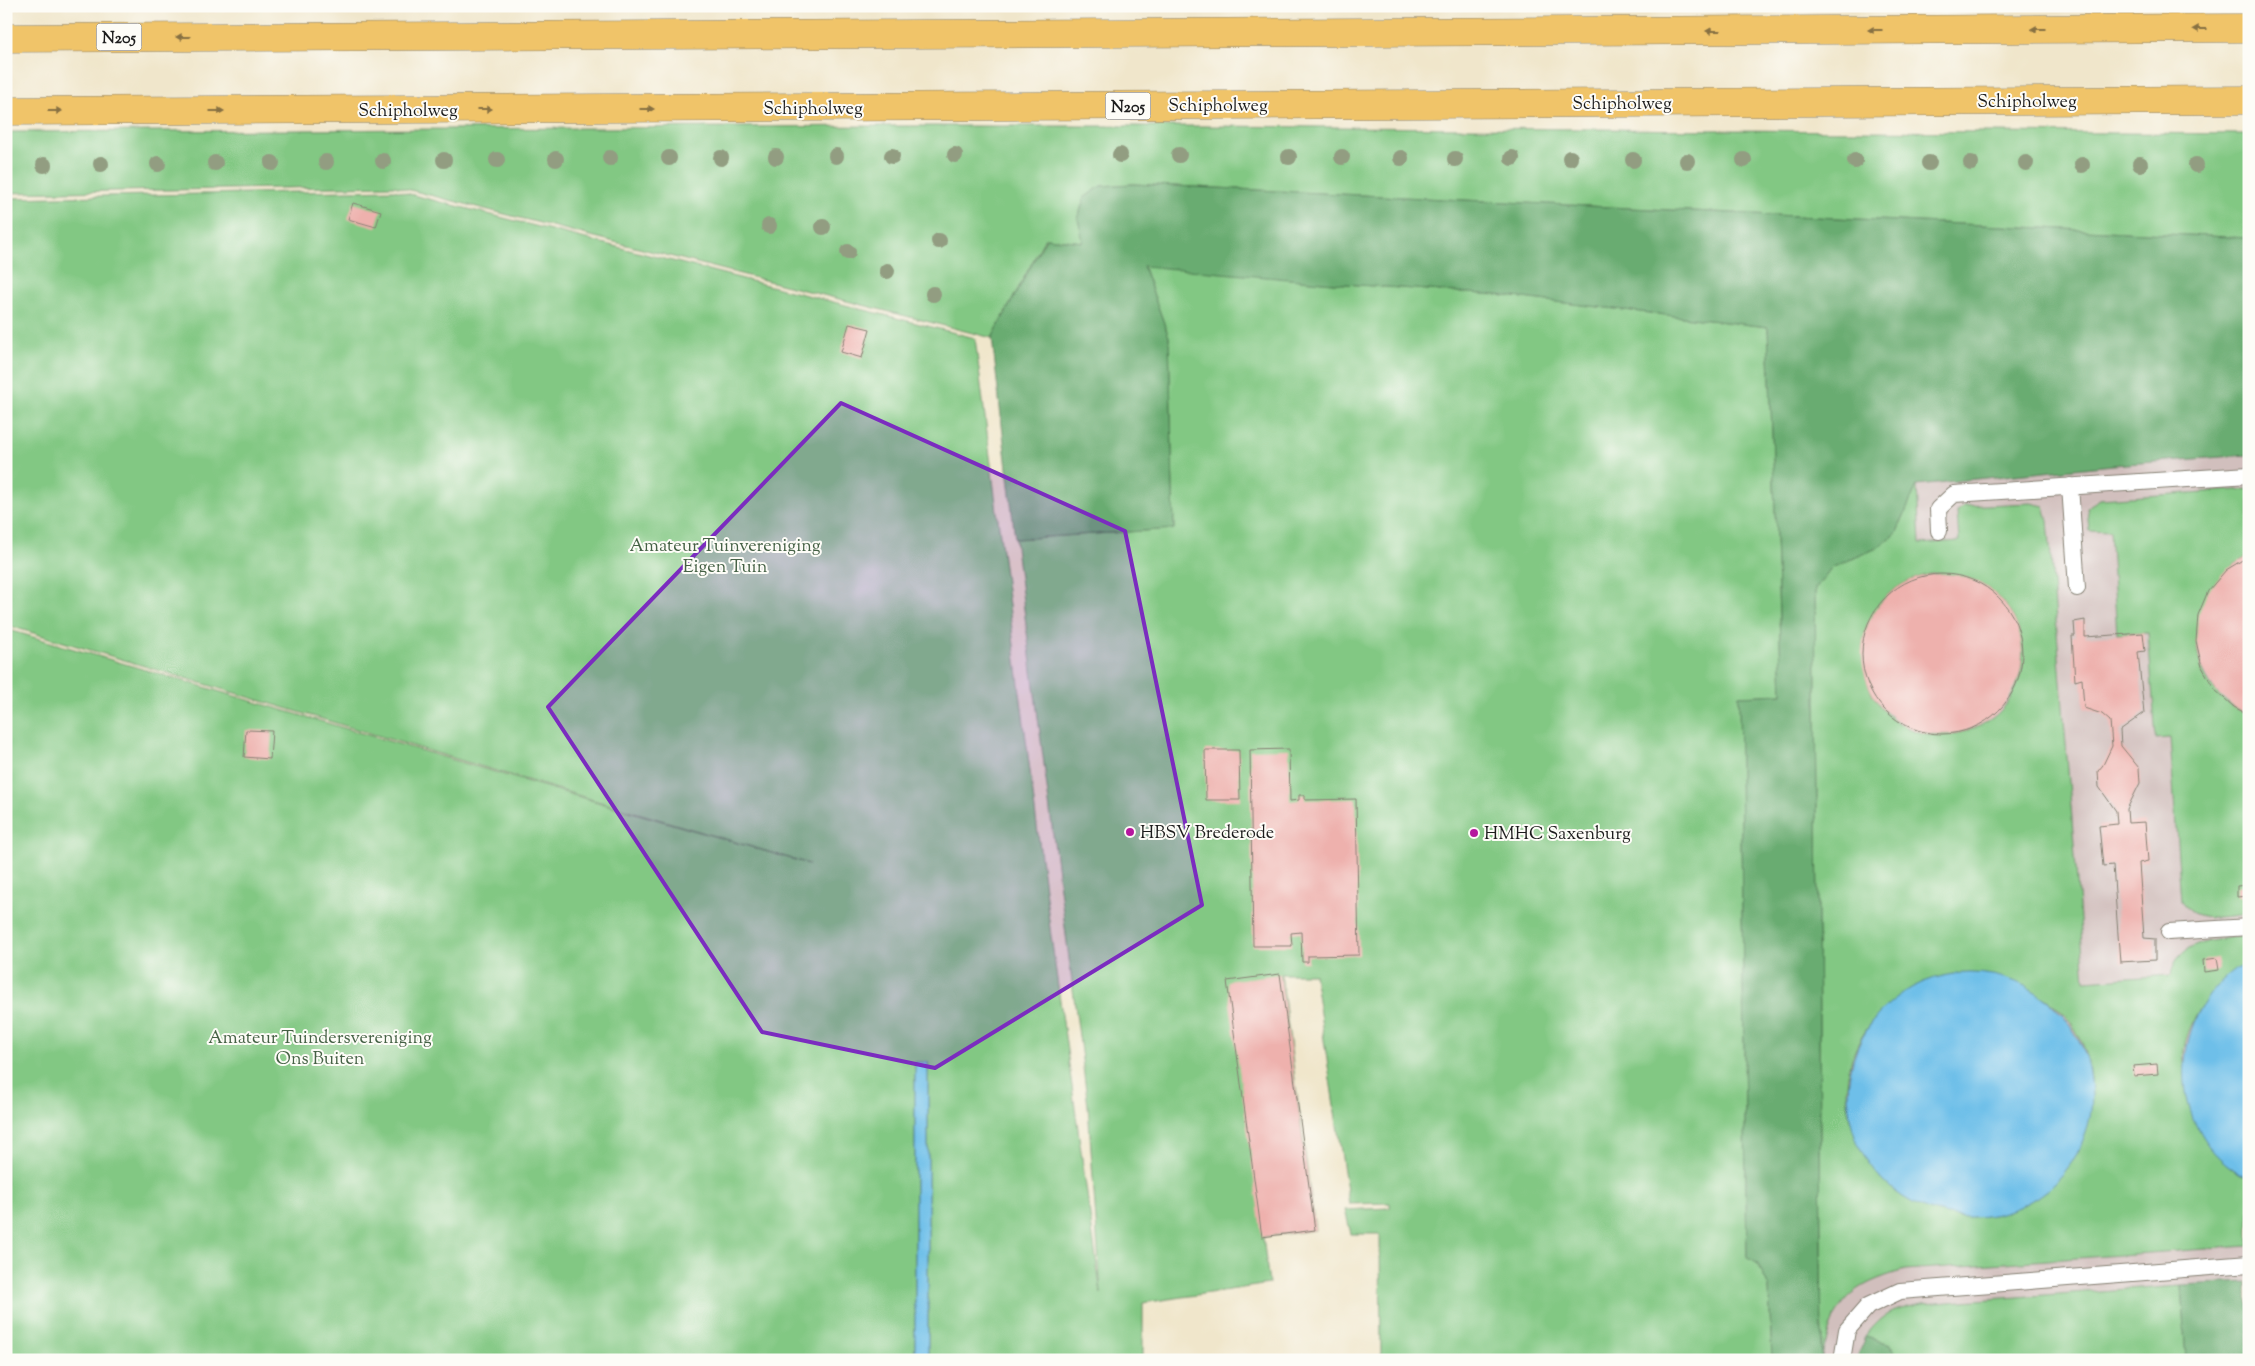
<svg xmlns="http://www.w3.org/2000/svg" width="2255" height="1366" font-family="'Sorts Mill Goudy',serif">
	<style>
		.industrial { fill: #d1bfbd }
		.green { fill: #82c883; stroke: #4f7250; fill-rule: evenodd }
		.forest { fill: #69ac71; stroke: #426446 }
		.water { fill: #6ebfe9; stroke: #456e82 }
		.building { fill: #eeb1ad }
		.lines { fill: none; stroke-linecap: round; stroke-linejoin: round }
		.service-casing { stroke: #868174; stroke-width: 18 }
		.trunk-casing { stroke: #868174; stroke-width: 29 }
		.service { stroke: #fff; stroke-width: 16 }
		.trunk { stroke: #f0c469; stroke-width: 28 }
		.tree { fill: #929d81 }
		.oneway { fill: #867042 }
		.marked { fill: #7b2cbf; fill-opacity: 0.2; stroke: #7b2cbf; stroke-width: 4; stroke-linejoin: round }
		.poi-dot { fill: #b5179e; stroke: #fdfcf7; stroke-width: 2 }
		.labels { text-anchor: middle; stroke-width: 4; stroke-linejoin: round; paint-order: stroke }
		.shield { fill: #fdfcf7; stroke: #605f5e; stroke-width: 1 }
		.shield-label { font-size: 16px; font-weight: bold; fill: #1c1c1c }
		.street-label { font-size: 18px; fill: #1c1c1c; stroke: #fdfcf7 }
		.park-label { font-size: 18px; fill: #456145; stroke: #fdfcf7 }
		.poi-label { font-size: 18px; fill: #1c1c1c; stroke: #fdfcf7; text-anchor: start }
	</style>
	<rect width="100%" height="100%" fill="#fdfcf7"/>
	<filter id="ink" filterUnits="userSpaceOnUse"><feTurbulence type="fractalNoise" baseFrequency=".02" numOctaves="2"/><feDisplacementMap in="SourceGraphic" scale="10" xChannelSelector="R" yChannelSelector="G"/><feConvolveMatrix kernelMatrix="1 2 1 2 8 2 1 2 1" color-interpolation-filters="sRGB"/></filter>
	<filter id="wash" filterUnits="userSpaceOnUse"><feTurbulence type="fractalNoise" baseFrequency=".0096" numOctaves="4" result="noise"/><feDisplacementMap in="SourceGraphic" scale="20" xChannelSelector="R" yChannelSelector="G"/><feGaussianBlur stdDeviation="1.12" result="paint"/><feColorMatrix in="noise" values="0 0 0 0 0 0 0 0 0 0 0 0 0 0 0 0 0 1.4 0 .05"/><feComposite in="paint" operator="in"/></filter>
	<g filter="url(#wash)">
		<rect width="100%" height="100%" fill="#f0e6cb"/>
		<!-- industrial -->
		<path class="industrial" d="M 2249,423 L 2249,1360 L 1812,1360 L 1793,461 Z"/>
		<!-- green -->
		<path class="green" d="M 880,126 L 1205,126 L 2249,134 L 2249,238 L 1133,184 L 1101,186 L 1084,198 L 1078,219 L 1084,242 L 1045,238 L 992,338 L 394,186 L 6,193 L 6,132 Z
			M 394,190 L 975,338 L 1051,936 L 1101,1294 L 1088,1106 L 1015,539 L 1174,529 L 1169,337 L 1143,265 L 1345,284 L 1497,295 L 1768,327 L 1782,694 L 1739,696 L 1747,1257 L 1757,1263 L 1769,1287 L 1772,1360 L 1381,1360 L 1380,1234 L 1351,1234 L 1345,1210 L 1390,1208 L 1390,1203 L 1349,1204 L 1314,974 L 1281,974 L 1315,1230 L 1263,1237 L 1269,1284 L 1143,1303 L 1143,1360 L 928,1360 L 928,1063 L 915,1062 L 915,1360 L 6,1360 L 6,629 L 809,864 L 6,625 L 6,198 Z
			M 1917,485 L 1920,544 L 1959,541 L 1957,512 L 1963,506 L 2031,503 L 2044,506 L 2048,520 L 2085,981 L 2171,975 C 2175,941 2222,938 2249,936 L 2249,961 C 2219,977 2179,1027 2184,1063 C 2186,1079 2196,1098 2201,1113 C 2212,1145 2216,1163 2249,1178 L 2249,1246 L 1905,1270 C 1849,1286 1836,1300 1822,1356 L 1815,589 L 1831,568 L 1877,548 L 1897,532 ZM 1932,574 C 2040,569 2054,714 1958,733 C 1852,753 1822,595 1932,574 ZM 1957,974 C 1978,980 1999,985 2020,991 C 2028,994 2039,995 2046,999 C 2104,1037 2104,1128 2060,1176 C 2023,1218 1971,1225 1921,1205 C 1907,1200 1892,1191 1883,1179 C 1877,1172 1873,1161 1868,1153 C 1863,1142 1853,1130 1850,1119 C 1833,1044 1888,987 1957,974 Z
			M 2249,489 L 2249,556 C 2183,588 2176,686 2249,715 L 2249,914 C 2225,916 2197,924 2181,902 L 2170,738 L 2156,739 L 2148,633 L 2117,634 L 2110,531 L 2089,530 L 2087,507 L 2100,499 Z
			M 2181,1285 L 2186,1360 L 1896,1360 L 1891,1344 L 1865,1337 C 1883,1313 1893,1310 1922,1304 Z"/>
		<!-- forest -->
		<path class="forest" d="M 1133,184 L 2249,238 L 2249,455 L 2113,465 L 1917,485 L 1897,532 L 1877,548 L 1831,568 L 1815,589 L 1822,1360 L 1772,1360 L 1769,1287 L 1757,1263 L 1747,1258 L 1739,696 L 1782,694 L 1768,327 L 1497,295 L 1345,284 L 1143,266 L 1169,337 L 1174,529 L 1015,539 L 992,338 L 1046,238 L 1083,242 L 1078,219 L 1084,198 L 1101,186 Z
			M 2248,1282 L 2249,1360 L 2186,1360 L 2181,1285 Z
			M 1865,1337 L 1891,1344 L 1896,1360 L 1855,1360 Z"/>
		<!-- water -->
		<path class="water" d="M 2249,961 L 2249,1178 C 2161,1137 2165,1005 2249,961 Z
			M1848 1095a122 122 0 1 1 244 0a122 122 0 1 1-244 0Z
			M 915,1062 L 928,1062 L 928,1360 L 915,1360 Z"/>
		<g id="blocks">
			<!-- building -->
			<path class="building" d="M 353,203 L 381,211 L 376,227 L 348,219 Z
				M 849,324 L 870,329 L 862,358 L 841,352 Z
				M 2249,556 L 2249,715 L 2234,707 L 2215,690 L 2202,667 L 2196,641 L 2198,615 L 2208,591 L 2226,570 Z
				M1862 654a80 80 0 1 1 160 0a80 80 0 1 1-160 0Z
				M 2085,620 L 2085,637 L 2143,633 L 2145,651 L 2138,652 L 2144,713 L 2120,730 L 2121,746 L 2139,768 L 2140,783 L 2127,809 L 2128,823 L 2145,822 L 2148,861 L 2139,863 L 2144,938 L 2155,939 L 2155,960 L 2120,962 L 2113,865 L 2103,866 L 2099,826 L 2117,824 L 2116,811 L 2099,787 L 2098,771 L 2103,765 L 2112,746 L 2110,721 L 2102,714 L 2084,708 L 2082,679 L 2075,681 L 2072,636 L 2075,636 L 2074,622 Z
				M 246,730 L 272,731 L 270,759 L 244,757 Z
				M 1289,749 L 1290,801 L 1299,800 L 1299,795 L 1305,795 L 1305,800 L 1356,799 L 1359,955 L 1308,956 L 1308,962 L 1302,962 L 1301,932 L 1291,933 L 1292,946 L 1253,946 L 1250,750 Z
				M 1205,750 L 1239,750 L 1240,800 L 1206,800 Z
				M 2247,885 L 2247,896 L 2237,897 L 2237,886 Z
				M 2217,958 L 2219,970 L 2204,972 L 2203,960 Z
				M 1280,974 L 1315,1230 L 1262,1237 L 1227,981 Z
				M 2157,1064 L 2158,1074 L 2134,1076 L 2133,1066 Z"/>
		</g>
	</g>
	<g filter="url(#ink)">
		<use href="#blocks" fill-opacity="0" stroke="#868174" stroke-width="1"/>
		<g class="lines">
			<!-- service casing -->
			<g class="service-casing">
				<path id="service" d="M 2070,486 L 2077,588
					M 1939,531 L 1938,509 L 1954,494 L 2249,475
					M 2169,932 L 2249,927
					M 1842,1360 L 1847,1330 L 1868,1306 L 1900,1291 L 2249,1264"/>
			</g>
			<!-- trunk casing -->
			<g class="trunk-casing">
				<path id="trunk" d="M 6,38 L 2249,28
					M 6,111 L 2249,100"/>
			</g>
			<!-- service -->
			<use href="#service" class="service"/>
			<!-- trunk -->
			<use href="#trunk" class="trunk"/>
		</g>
		<!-- trees -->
		<g class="tree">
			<circle cx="955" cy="155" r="8"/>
			<circle cx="1120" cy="155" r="8"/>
			<circle cx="1179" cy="155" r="8"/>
			<circle cx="836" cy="156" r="8"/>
			<circle cx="892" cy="156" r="8"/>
			<circle cx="776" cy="157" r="8"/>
			<circle cx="1289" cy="157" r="8"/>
			<circle cx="1342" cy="157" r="8"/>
			<circle cx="610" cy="158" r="8"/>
			<circle cx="669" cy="158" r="8"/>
			<circle cx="721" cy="158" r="8"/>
			<circle cx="1401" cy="158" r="8"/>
			<circle cx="1512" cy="158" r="8"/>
			<circle cx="1570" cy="158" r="8"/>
			<circle cx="556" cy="159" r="8"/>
			<circle cx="1455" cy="159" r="8"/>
			<circle cx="444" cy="160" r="8"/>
			<circle cx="497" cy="160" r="8"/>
			<circle cx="1633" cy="160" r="8"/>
			<circle cx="1744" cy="160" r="8"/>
			<circle cx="383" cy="161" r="8"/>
			<circle cx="1687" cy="161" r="8"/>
			<circle cx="1855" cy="161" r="8"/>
			<circle cx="326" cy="162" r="8"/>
			<circle cx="215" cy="163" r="8"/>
			<circle cx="272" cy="163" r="8"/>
			<circle cx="1929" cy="163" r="8"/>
			<circle cx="1971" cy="163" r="8"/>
			<circle cx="2026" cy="163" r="8"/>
			<circle cx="101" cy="164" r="8"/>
			<circle cx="158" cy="164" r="8"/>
			<circle cx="2140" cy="164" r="8"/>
			<circle cx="44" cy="165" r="8"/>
			<circle cx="2082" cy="165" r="8"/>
			<circle cx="2196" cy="165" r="8"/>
			<circle cx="769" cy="226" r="8"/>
			<circle cx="823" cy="227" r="8"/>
			<circle cx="939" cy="241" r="8"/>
			<circle cx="848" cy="252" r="8"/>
			<circle cx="887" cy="271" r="8"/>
			<circle cx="933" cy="294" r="8"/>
		</g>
		<!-- one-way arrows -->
		<defs><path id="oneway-solid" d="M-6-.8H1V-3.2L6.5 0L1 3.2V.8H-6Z" transform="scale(1.25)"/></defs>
		<g class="oneway">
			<use href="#oneway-solid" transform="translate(2038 29) rotate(180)"/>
			<use href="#oneway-solid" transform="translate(2200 29) rotate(180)"/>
			<use href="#oneway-solid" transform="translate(1875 30) rotate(180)"/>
			<use href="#oneway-solid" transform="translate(1713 31) rotate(180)"/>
			<use href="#oneway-solid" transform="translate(183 37) rotate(180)"/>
			<use href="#oneway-solid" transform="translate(485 109)"/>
			<use href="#oneway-solid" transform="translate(647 109)"/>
			<use href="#oneway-solid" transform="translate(55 111)"/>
			<use href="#oneway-solid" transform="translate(217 111)"/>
		</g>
	</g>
	<!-- marked area -->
	<path class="marked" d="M 841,403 L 1125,531 L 1202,905 L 935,1068 L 762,1032 L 548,707 Z"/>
	<!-- markers -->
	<g class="poi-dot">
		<circle cx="1130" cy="832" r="5"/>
		<circle cx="1474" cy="833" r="5"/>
	</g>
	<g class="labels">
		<!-- shield labels -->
		<g class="shield">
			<rect x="96.5" y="23.5" width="45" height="27" rx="4"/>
			<rect x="1105.5" y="92.5" width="45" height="27" rx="4"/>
		</g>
		<g class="shield-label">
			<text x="119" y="43">N205</text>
			<text x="1128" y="112">N205</text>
		</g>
		<!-- street labels -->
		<g class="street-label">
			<text x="2027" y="107">Schipholweg</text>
			<text x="1622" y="109">Schipholweg</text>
			<text x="1218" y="111">Schipholweg</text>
			<text x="813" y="114">Schipholweg</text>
			<text x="408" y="116">Schipholweg</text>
		</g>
		<!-- park labels -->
		<g class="park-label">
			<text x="725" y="551">Amateur Tuinvereniging<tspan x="725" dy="21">Eigen Tuin</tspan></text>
			<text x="320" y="1043">Amateur Tuindersvereniging<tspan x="320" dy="21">Ons Buiten</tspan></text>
		</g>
		<!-- poi labels -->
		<g class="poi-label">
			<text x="1140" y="838">HBSV Brederode</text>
			<text x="1484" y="839">HMHC Saxenburg</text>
		</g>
	</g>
	<!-- margin -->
	<rect width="2255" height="1366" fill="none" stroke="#fdfcf7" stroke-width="25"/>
</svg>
